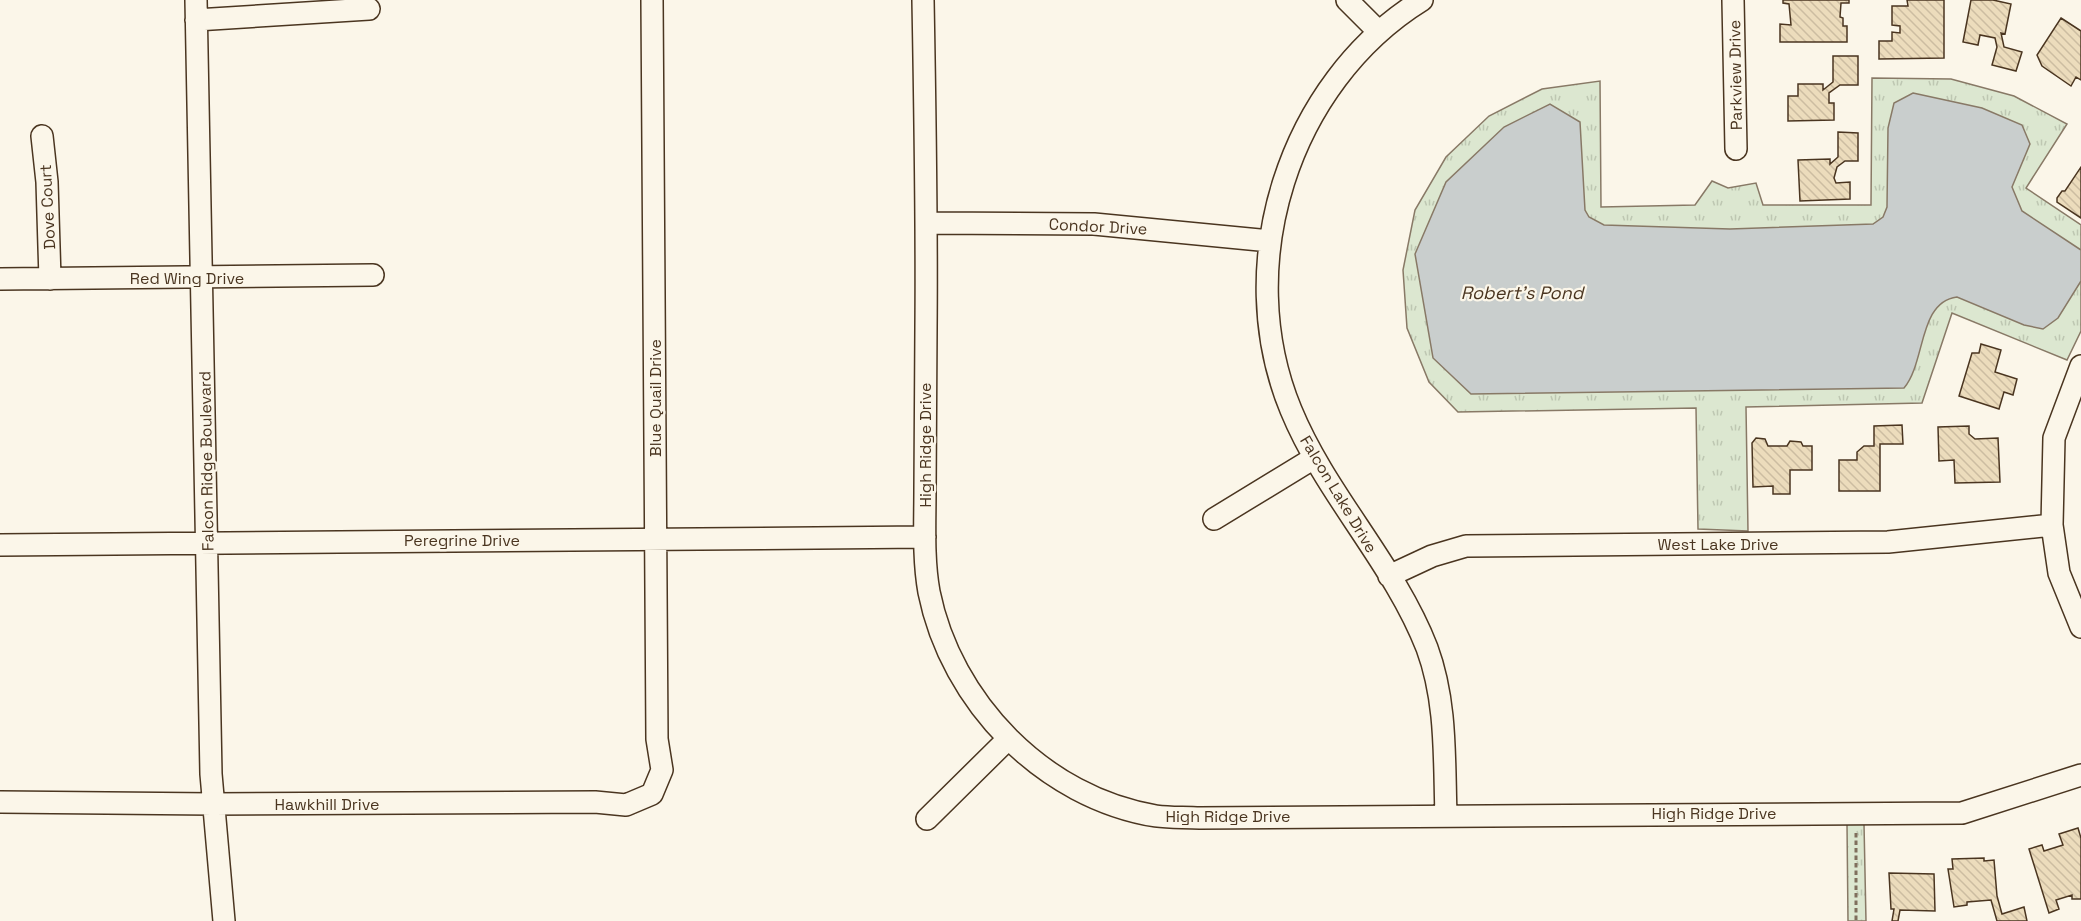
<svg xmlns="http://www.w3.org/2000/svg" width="2081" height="921" font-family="'Space Grotesk',sans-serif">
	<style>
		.grass { fill: url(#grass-tufts); stroke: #887966; stroke-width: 1.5 }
		.water { fill: #c9cecd; stroke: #887966; stroke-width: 1.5 }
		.building { fill: url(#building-back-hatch); stroke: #4a3520; stroke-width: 1.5 }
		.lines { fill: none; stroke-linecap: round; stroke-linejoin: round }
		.minor-casing { stroke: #4a3520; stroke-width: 24 }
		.path { stroke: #7f6f5c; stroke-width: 3; stroke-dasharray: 4.5 3; stroke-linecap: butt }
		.minor { stroke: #fbf6e9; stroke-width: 21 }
		.labels { text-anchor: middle; stroke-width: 4.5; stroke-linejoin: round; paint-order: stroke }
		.street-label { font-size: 16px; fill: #4a3520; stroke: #fbf6e9 }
		.water-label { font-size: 18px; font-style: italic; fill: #4a3520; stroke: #fbf6e9 }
	</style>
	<defs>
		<pattern id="grass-tufts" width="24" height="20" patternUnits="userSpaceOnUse" patternTransform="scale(1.5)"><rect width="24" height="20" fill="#dce7d0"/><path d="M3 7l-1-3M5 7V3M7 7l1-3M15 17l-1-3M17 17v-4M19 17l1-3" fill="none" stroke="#bec7b2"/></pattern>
		<pattern id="building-back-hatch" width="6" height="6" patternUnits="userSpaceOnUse" patternTransform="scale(1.5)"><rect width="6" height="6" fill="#ecdcbc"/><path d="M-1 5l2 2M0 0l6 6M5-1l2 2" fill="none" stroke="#ccbda1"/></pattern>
	</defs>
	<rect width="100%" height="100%" fill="#fbf6e9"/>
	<!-- grass -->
	<path class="grass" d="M 1872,78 L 1951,79 L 2014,96 L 2067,124 L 2026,188 L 2081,225 L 2081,331 L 2067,360 L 1952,313 L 1922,403 L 1746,407 L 1748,531 L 1698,529 L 1696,408 L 1458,412 L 1429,382 L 1407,328 L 1403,270 L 1415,210 L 1446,157 L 1489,116 L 1542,89 L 1600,81 L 1601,207 L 1695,205 L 1712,181 L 1728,188 L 1756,183 L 1763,205 L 1871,205 Z
		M 1847,824 L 1864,824 L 1866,921 L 1848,921 Z"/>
	<!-- water -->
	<path class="water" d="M 1913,93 L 1982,108 L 2022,125 L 2030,144 L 2012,187 L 2022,211 L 2081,250 L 2081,281 L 2058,318 L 2043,329 L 2024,325 L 1957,297 C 1918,302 1926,362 1904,388 L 1471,394 L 1433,358 L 1415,254 L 1446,182 L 1504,127 L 1550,104 L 1580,122 L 1585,210 L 1589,217 L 1604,225 L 1730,229 L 1873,224 L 1883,217 L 1887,207 L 1888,128 L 1894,103 Z"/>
	<!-- building -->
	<path class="building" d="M 1783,0 L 1849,0 L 1849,3 L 1841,3 L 1840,17 L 1843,18 L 1843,26 L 1847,26 L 1847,42 L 1780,42 L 1780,24 L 1791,25 L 1789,4 L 1783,3 Z
		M 1907,0 L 1944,0 L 1944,58 L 1879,59 L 1879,41 L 1892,41 L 1892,32 L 1900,33 L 1900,26 L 1892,25 L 1892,6 L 1908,6 Z
		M 1971,0 L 1993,0 L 2011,4 L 2005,34 L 2001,33 L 2004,47 L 2022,52 L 2016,71 L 1992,65 L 1997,47 L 1995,38 L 1980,35 L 1978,45 L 1963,42 Z
		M 2061,18 L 2081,31 L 2081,80 L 2076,77 L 2071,86 L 2042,66 L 2037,55 Z
		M 1833,56 L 1858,56 L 1858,85 L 1840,85 L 1829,93 L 1829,103 L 1834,103 L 1834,120 L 1788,121 L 1788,96 L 1798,96 L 1798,84 L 1823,84 L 1823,90 L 1833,82 Z
		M 1838,132 L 1858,133 L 1858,161 L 1845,161 L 1837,167 L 1834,178 L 1836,183 L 1850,182 L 1850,199 L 1800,201 L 1798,160 L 1830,159 L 1830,164 L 1838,157 Z
		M 2081,167 L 2081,218 L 2057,202 L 2057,198 L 2062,191 L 2065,191 Z
		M 1981,344 L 2001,350 L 1995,372 L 2017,379 L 2013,395 L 2004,392 L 1999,409 L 1959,396 L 1972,353 L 1979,353 Z
		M 1902,425 L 1903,444 L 1880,444 L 1880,491 L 1839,491 L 1839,460 L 1857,460 L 1857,452 L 1864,446 L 1874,446 L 1874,426 Z
		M 1969,426 L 1969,434 L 1975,439 L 1998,438 L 2000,482 L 1955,483 L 1954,460 L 1939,461 L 1938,427 Z
		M 1756,438 L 1765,439 L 1768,446 L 1787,446 L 1790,441 L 1801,442 L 1803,446 L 1812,446 L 1812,470 L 1790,470 L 1790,494 L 1773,494 L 1773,486 L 1753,487 L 1752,443 Z
		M 2078,828 L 2081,838 L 2081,899 L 2072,899 L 2072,895 L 2056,900 L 2059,909 L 2049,913 L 2029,849 L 2042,845 L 2044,851 L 2063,845 L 2059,834 Z
		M 1984,858 L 1984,861 L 1994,860 L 1997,896 L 2002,914 L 2024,907 L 2027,921 L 1997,921 L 1991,900 L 1967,902 L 1967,905 L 1954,907 L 1948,869 L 1953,869 L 1952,859 Z
		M 1889,873 L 1934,874 L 1935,911 L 1900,910 L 1898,921 L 1892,921 L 1894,909 L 1891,909 Z"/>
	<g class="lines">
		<!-- minor casing -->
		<g class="minor-casing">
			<path id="minor" d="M 196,0 L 211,774 L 224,921
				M 923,0 C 925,109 927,219 926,328 C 926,382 925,436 925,490 C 925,523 923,559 929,592 C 951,702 1044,798 1156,816 C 1170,818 1185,817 1200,818 L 1962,813 L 2081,775
				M 1347,0 L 1379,32
				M 1422,0 C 1288,83 1231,265 1291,410 C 1326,495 1394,563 1427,648 C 1447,702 1444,759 1446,816
				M 1733,0 L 1736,149
				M 196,20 L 369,9
				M 42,136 L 47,182 L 50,279
				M 926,223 L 1094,224 L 1270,241
				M 0,279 L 373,275
				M 2081,366 L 2054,438 L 2052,525 L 2059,573 L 2081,627
				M 1214,519 L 1314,458
				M 0,545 L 925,537
				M 1389,576 L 1432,556 L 1466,546 L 1888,542 L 2052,525
				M 0,802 L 213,804 L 595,802 L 626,805 L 652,794 L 662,770 L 657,739 L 652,0
				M 927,819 L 1008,739"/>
		</g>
		<!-- path -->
		<path class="path" d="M 1856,833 L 1856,921"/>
		<!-- minor -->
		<use href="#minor" class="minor"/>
	</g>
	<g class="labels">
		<!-- street labels -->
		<g class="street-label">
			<text transform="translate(1735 75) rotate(-91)" y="6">Parkview Drive</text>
			<text transform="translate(47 207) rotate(-93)" y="6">Dove Court</text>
			<text transform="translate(1098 226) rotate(3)" y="6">Condor Drive</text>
			<text x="187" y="284">Red Wing Drive</text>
			<text transform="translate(655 398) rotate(-90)" y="6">Blue Quail Drive</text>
			<text transform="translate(925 445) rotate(-90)" y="6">High Ridge Drive</text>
			<text transform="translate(206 461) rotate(-91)" y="6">Falcon Ridge Boulevard</text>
			<text transform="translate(1339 494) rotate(59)" y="6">Falcon Lake Drive</text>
			<text x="462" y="546">Peregrine Drive</text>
			<text x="1718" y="550">West Lake Drive</text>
			<text x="327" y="810">Hawkhill Drive</text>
			<text x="1714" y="819">High Ridge Drive</text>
			<text x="1228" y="822">High Ridge Drive</text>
		</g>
		<!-- water labels -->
		<g class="water-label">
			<text x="1522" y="299">Robert's Pond</text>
		</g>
	</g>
</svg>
